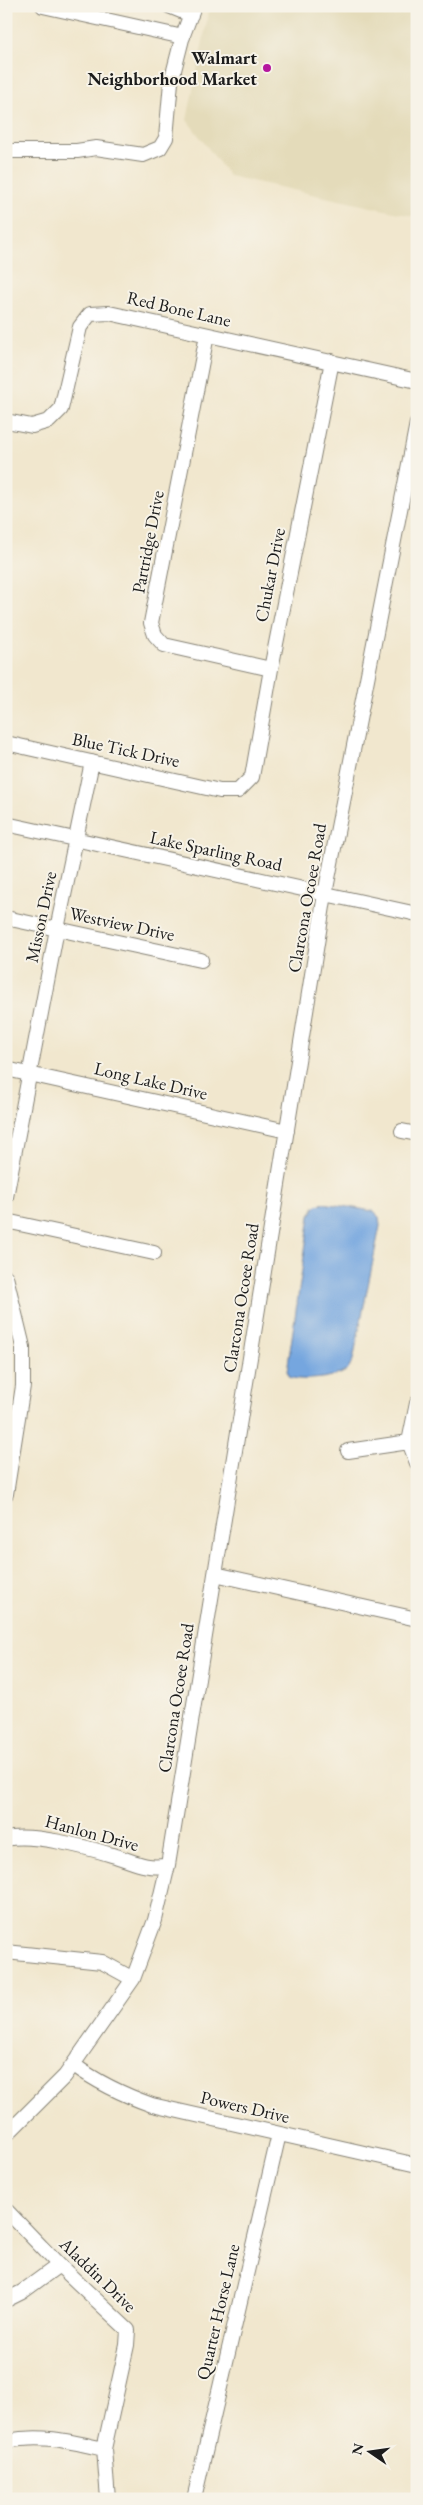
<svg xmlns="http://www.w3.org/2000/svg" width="423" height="2505" font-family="'EB Garamond',serif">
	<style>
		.built { fill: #e4dbba }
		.water { fill: #74a6df; stroke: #48617e }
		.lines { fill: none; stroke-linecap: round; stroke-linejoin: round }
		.minor-casing { stroke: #868275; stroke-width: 16 }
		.minor { stroke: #fff; stroke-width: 14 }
		.poi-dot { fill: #b5179e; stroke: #f7f3e8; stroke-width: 2 }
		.labels { text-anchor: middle; stroke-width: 4; stroke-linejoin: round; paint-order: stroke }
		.poi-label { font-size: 18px; font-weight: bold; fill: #1c1c1c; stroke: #f7f3e8; text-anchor: end }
		.street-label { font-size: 18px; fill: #1c1c1c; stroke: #f7f3e8 }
	</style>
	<rect width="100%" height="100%" fill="#f7f3e8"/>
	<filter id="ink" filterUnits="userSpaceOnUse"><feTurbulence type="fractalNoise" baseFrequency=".02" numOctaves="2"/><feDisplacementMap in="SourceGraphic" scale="10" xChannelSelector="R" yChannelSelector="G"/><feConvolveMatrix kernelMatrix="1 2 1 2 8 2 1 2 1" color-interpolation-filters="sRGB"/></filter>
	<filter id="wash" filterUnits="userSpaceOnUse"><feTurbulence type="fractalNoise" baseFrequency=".0096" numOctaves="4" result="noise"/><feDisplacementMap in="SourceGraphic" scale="20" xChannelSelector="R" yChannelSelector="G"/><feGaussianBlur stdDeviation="1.12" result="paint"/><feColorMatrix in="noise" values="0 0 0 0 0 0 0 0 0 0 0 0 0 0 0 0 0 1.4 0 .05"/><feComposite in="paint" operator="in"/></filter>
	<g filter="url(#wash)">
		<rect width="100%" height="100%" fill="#f1e7ce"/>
		<!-- built -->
		<path class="built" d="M 210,6 L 417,6 L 417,217 L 229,176 L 187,120 Z"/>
		<!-- water -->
		<path class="water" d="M 323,1203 L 373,1211 L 379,1217 L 380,1226 L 353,1360 C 351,1363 350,1368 347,1370 C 339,1378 299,1382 290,1377 L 287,1371 L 310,1216 L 315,1206 Z"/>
	</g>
	<g filter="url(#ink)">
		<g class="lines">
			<!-- minor casing -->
			<g class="minor-casing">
				<path id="minor" d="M 43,6 L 183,37
					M 169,6 L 191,15
					M 6,151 L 77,151 L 96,148 L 143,155 L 160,148 L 166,138 L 171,82 L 183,35 L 194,6
					M 207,335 L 151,623 L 155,635 L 164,645 L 271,669
					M 6,421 L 32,426 L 49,421 L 61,409 L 80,327 L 90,314 L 109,313 L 417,381
					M 6,743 L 220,791 L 238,791 L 252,777 L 271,669 L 332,361
					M 6,824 L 417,914
					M 6,918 L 201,960
					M 6,1069 L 287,1131
					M 402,1131 L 417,1134
					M 6,1197 L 57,929 L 92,762
					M 6,1221 L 154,1253
					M 6,1277 L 23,1347 L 23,1386 L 6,1494
					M 417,1403 L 409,1442 L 417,1463
					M 348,1451 L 409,1442
					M 215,1574 L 417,1619
					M 6,1839 C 32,1833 86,1847 112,1855 C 133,1861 146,1870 168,1865
					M 6,1952 L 102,1962 L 133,1979
					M 74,2065 C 98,2083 124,2095 152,2105 L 417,2165
					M 6,2135 L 65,2076 L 133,1979 L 155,1920 L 168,1865 L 325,894 L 417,423
					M 6,2210 L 59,2265 L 128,2330 L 127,2345 L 104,2449 L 108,2499
					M 6,2300 L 22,2292 L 59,2265
					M 6,2441 C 42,2434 69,2441 104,2449
					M 194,2499 L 279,2134"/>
			</g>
			<!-- minor -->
			<use href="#minor" class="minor"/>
		</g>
	</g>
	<!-- markers -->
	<circle class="poi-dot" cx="267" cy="68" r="5"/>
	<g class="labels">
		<!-- poi labels -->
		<g class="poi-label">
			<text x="257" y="64">Walmart<tspan x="257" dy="21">Neighborhood Market</tspan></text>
		</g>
		<!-- street labels -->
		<g class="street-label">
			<text transform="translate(179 309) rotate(13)" y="6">Red Bone Lane</text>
			<text transform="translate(148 542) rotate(-79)" y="6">Partridge Drive</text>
			<text transform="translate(270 575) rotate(-79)" y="6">Chukar Drive</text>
			<text transform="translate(126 750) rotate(12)" y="6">Blue Tick Drive</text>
			<text transform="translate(216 851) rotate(12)" y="6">Lake Sparling Road</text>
			<text transform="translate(307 898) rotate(-80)" y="6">Clarcona Ocoee Road</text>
			<text transform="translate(41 917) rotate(-78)" y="6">Misson Drive</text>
			<text transform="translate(122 924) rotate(12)" y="6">Westview Drive</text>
			<text transform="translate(151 1081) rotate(13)" y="6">Long Lake Drive</text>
			<text transform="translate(241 1298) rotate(-81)" y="6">Clarcona Ocoee Road</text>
			<text transform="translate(176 1698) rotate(-81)" y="6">Clarcona Ocoee Road</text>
			<text transform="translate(92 1833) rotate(15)" y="6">Hanlon Drive</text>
			<text transform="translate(245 2107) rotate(13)" y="6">Powers Drive</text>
			<text transform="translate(98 2275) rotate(44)" y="6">Aladdin Drive</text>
			<text transform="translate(218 2312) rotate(-77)" y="6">Quarter Horse Lane</text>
		</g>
	</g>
	<!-- margin -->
	<rect width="423" height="2505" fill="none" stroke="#f7f3e8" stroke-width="25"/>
	<!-- north arrow -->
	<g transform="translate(370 2452) rotate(283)" stroke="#f7f3e8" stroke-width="4" paint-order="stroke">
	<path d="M0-4L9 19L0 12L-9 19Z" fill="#1c1c1c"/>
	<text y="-8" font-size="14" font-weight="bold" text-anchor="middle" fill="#1c1c1c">N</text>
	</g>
</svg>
